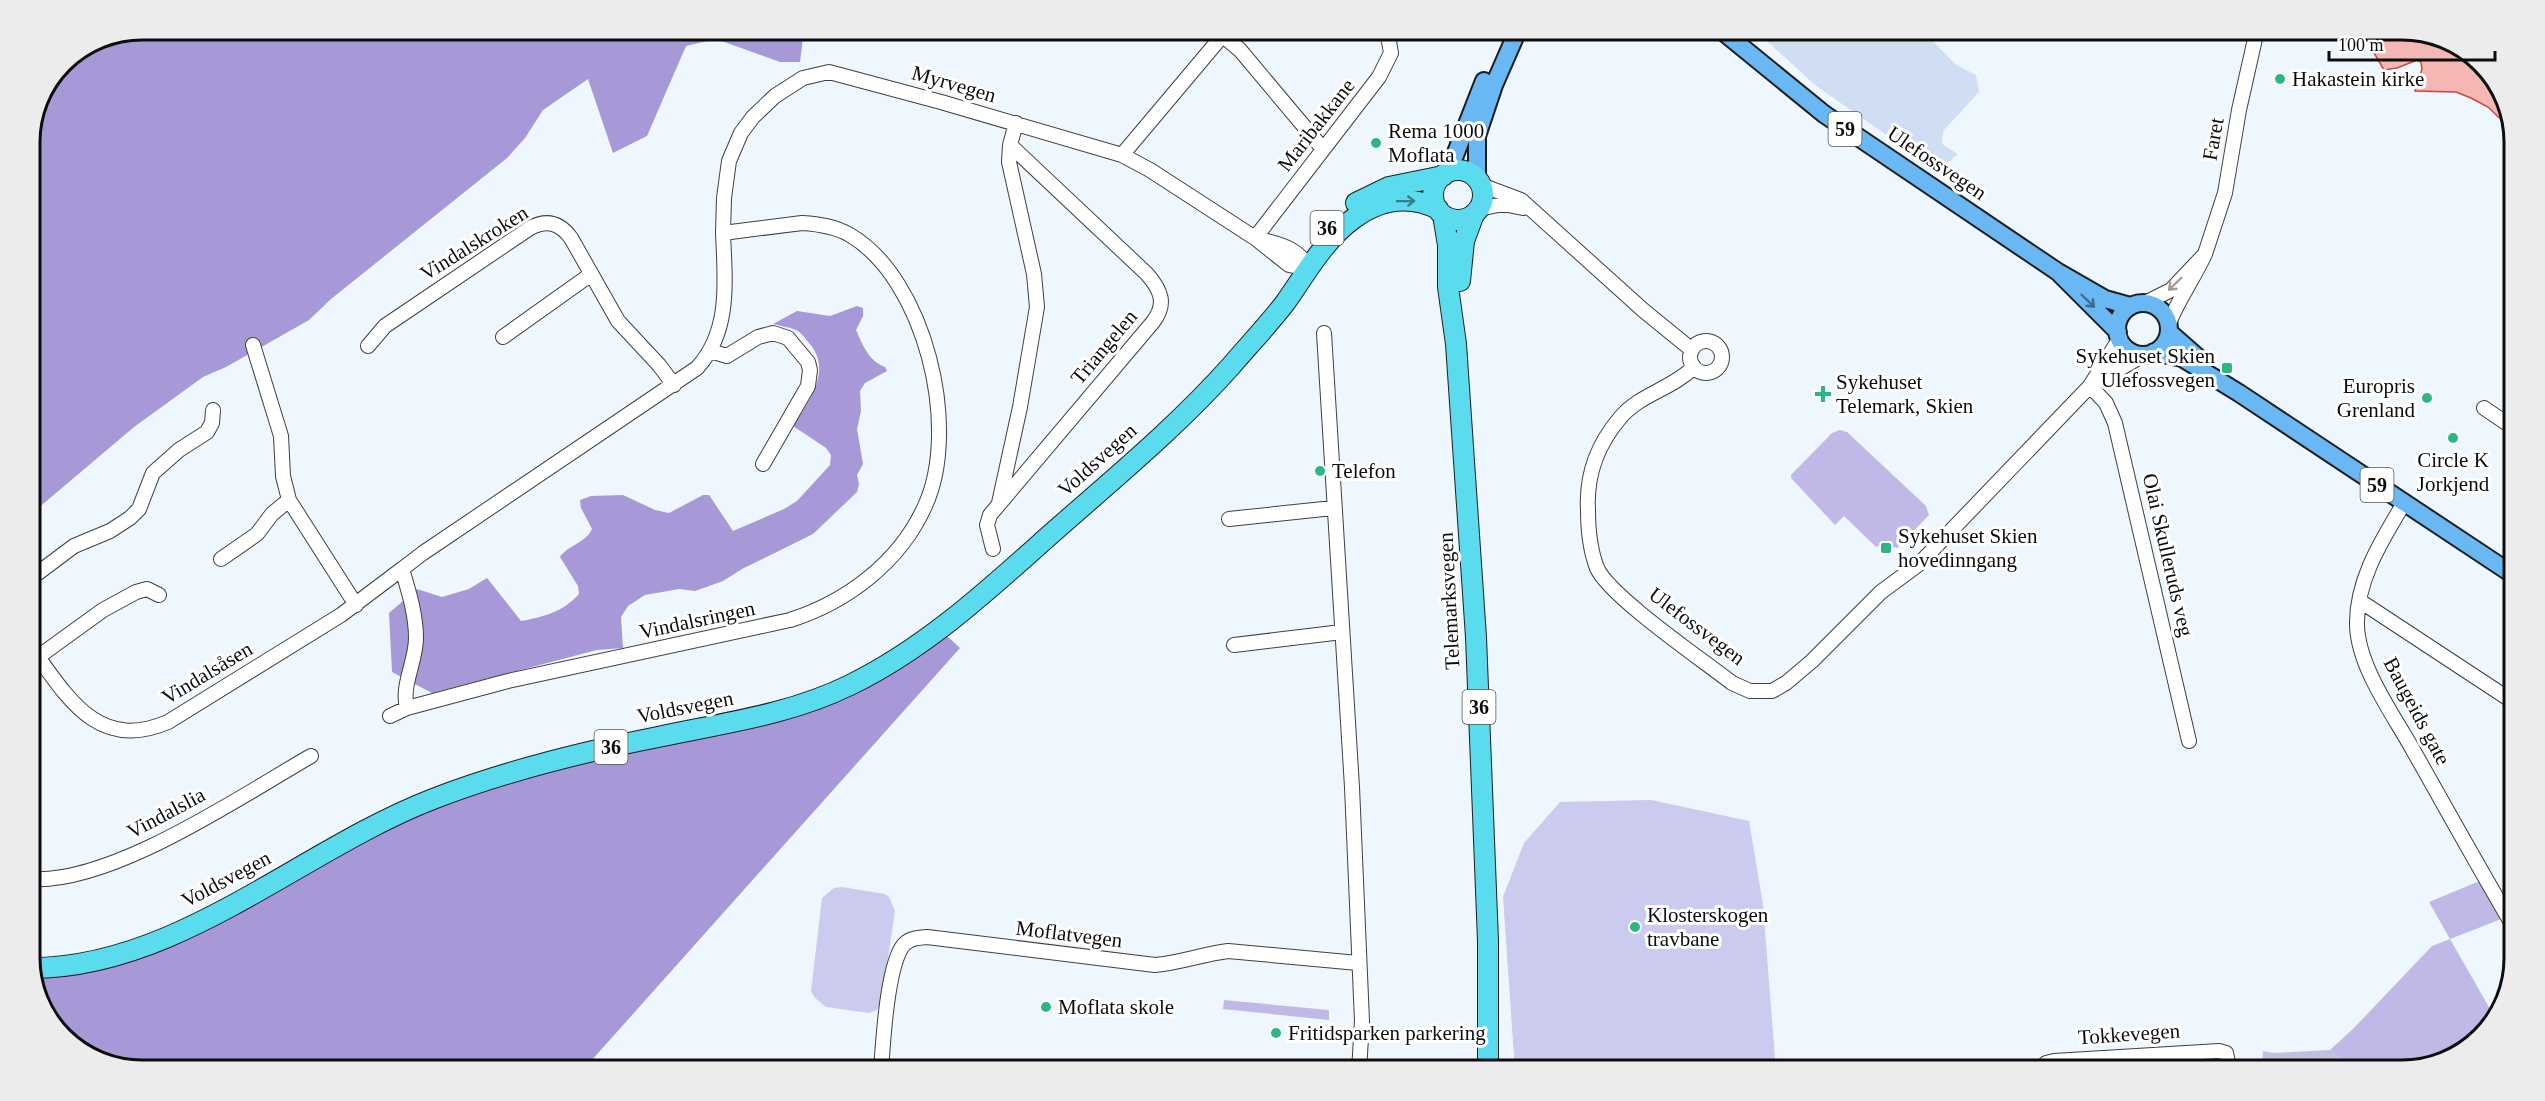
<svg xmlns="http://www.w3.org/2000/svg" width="2545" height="1101" font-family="Georgia,serif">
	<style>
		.farmland { fill: #cfdef3 }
		.green { fill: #c0b9e7 }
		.forest { fill: #a799d7 }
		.cemetery { fill: #c0c0df }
		.pitch { fill: #cbcaef }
		.water { fill: #f4b7b4; stroke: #c8483e; stroke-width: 1.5 }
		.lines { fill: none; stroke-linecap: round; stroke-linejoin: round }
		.minor-casing { stroke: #404040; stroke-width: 16 }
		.major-casing { stroke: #1e1e1e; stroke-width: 20 }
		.highway-casing { stroke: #1e1e1e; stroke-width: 22 }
		.minor { stroke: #fff; stroke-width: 14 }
		.major { stroke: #69b7f3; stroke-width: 16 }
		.highway { stroke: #5bdbee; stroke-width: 20 }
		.oneway { stroke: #387e89 }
		.oneway2 { stroke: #9e9e9e }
		.oneway3 { stroke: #406a8c }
		.poi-dot { fill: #2ab783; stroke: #fff; stroke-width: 2 }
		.labels { text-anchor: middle; stroke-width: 6; stroke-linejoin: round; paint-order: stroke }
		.shield { fill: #fff; stroke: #565656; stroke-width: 1.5 }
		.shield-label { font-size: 20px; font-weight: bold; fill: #0d0d0d }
		.poi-label { font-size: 21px; fill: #0d0d0d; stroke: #fff; text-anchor: start }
		.street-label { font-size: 21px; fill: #0d0d0d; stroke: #fff }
		.rim { fill: none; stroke: #0d0d0d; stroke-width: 3 }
	</style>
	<rect width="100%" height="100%" fill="#eef6fe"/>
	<!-- farmland -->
	<path class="farmland" d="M 1755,30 L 1922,30 L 1955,64 L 1976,75 L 1979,92 L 1943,131 L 1942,144 L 1958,154 L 1938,171 L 1815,85 Z"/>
	<!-- green -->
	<path class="green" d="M 1840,430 L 1847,432 L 1926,506 L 1929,515 L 1897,548 L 1883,544 L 1876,547 L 1844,516 L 1835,525 L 1791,478 L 1791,475 L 1832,433 Z
		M 2482,880 L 2504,918 L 2450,939 L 2494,1016 L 2465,1052 L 2403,1071 L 2353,1071 L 2330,1050 L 2354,1028 L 2432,946 L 2450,939 L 2429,902 Z
		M 1224,1000 L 1329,1010 L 1329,1020 L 1223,1009 Z"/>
	<!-- forest -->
	<path class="forest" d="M 143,30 L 804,30 L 800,62 L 780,62 L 716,39 L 686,46 L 647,136 L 613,153 L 588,79 L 543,110 L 525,138 L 507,158 L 331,299 L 309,320 L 226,367 L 203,377 L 134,427 L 30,515 L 30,135 L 63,63 L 100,38 Z
		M 857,306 L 863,308 L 863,316 L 856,330 C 863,346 869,361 885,367 L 887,371 L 865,383 L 860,391 L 861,411 L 857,429 L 863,464 L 857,475 L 859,484 L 857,492 L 813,534 L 742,569 L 723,581 L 695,591 L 679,589 L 645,595 L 628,606 L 621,617 L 623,648 L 597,650 L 432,693 L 392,672 L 389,613 L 417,589 L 442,597 L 469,589 L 487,578 L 521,621 C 543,617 563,612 579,594 L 578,586 L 560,557 C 568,545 586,543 592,529 L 581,508 L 580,500 L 591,496 L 623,495 L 655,510 L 669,513 L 703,495 L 709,495 L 733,531 L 784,509 L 797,501 L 830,465 L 831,455 L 826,448 L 793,426 C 809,401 833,370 809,343 C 805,338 801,332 796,330 C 789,327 781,326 773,324 L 797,311 L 830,316 Z
		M 935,625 L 960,648 L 582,1071 L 143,1071 L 100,1063 L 53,1027 L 30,966 L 96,951 L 138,939 L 187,918 L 258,882 L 357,825 L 777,706 L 852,677 Z"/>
	<!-- cemetery -->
	<path class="cemetery" d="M 2330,1050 L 2353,1071 L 2262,1071 L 2263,1051 L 2274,1053 Z"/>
	<!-- pitch -->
	<path class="pitch" d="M 1651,800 L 1749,821 L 1763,905 L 1776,1071 L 1515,1071 L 1503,897 L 1524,843 L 1560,802 Z
		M 842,887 L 885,894 L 889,897 L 895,911 L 881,1005 L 877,1010 L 869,1013 L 826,1007 L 814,997 L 811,991 L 822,898 L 834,888 Z"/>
	<!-- water -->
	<path class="water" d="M 2380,30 L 2402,30 L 2445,38 L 2492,74 L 2513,131 L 2488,107 L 2471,98 L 2456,92 L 2415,91 L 2422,69 L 2421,62 L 2417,60 L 2397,68 L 2384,70 L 2374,53 L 2372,45 Z"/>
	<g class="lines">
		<!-- minor casing -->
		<g class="minor-casing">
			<path id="minor" d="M 1216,30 L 1240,50 L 1323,149
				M 1122,155 L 1223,35
				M 1481,185 L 1521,200 L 1643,310 L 1692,350
				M 1479,209 L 1503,204 L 1523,208
				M 802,223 C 818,224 835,226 850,235 C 925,279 961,428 925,506 C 900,562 847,602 790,620 L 508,681 L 407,708 C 401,685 416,662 416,638 C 416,615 409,592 402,569 L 423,553 L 697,368 C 731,331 725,281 723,233 Z
				M 723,233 L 724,198 L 729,161 L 741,133 L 753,117 L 775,96 L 803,78 L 829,72 L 941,102 L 1122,155 L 1150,170 L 1255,238 L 1289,265 L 1309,269
				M 1255,238 L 1379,77 L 1391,53 L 1387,30
				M 1263,240 C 1283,245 1300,250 1309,269
				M 2205,254 L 2225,193 L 2239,110 L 2257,30
				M 2145,303 L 2171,290 L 2205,254 C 2194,278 2179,298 2169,323
				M 1324,333 L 1352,787 L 1362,1021 L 1359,1071
				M 503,337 L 590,275
				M1690 357a16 16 0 1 1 32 0a16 16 0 1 1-32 0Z
				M 253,345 L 281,436 L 283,476 L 289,500 L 356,605
				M 368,346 L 385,326 L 530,228 C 547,219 560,223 571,238 L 618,321 L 659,365 L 674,385
				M 710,351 L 727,356 L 758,337 L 773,333 L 788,338 L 808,362 L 810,370 L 808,386 L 763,464
				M 1694,367 C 1672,389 1640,394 1620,418 C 1597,445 1586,475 1588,510 C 1588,529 1590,550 1597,568 C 1609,596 1704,661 1732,683 L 1750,691 L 1772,691 L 1786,683 L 1812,661 L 1881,592 L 1919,564 L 2090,386 L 2120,338
				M 2094,384 L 2145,354
				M 2090,386 L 2106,403 L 2115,423 L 2189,741
				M 2484,408 L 2515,429
				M 999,503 L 1020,407 L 1037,307 L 1034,274 L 1009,162 L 1010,145
				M 2404,503 C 2382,540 2356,580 2357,625 C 2358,667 2393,714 2413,750 C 2447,810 2480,870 2515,929
				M 1229,519 L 1333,508
				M 993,549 L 987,525 L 990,515 L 1153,322 C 1167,304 1161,290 1147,274 L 1010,145 L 1016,123
				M 221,559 L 257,534 L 272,514 L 289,500
				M 30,579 L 74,546 L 110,531 L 130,518 L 139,509 L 153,473 L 179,450 L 207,432 L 212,423 L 213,410
				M 159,595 L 147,589 L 136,592 L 103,610 L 38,657 C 72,705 103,750 168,722 L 341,615 L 402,569
				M 2360,601 L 2515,703
				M 1234,645 L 1342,632
				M 30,646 L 38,657 L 30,663
				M 390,716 L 407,708
				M 30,879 C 111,885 241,796 311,756
				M 881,1071 C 883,1042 887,970 902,947 C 908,938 917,938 927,937 L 1155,965 C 1180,963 1203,954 1228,951 L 1358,963
				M 2040,1071 L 2046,1063 L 2054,1061 L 2219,1051 L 2226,1053 L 2230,1071"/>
		</g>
		<!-- major casing -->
		<g class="major-casing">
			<path id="major" d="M 1721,30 L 1824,114 L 2058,272
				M 1448,173 L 1484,81
				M 1477,180 L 1477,136 L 1494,85 L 1518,30
				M2117 329a26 26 0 1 1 52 0a26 26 0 1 1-52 0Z
				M 2118,332 L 2058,272 L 2105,299 L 2130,306
				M 2169,332 L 2202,361
				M 2154,352 L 2182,358 L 2239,393 L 2515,576"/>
		</g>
		<!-- highway casing -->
		<g class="highway-casing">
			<path id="highway" d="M1433 195a25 25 0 1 1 50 0a25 25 0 1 1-50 0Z
				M 1356,203 L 1389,187 L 1443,176
				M 1443,215 L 1448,245 L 1448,287 L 1456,344 L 1476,637 L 1488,941 L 1488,1071
				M 1460,281 L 1464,241 L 1474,214
				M 31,968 C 178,968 301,850 433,799 C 505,771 582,752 658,737 C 723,723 789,715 850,685 C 922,650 983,595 1042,542 C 1106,485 1174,430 1231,366 C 1249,345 1268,325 1285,303 C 1305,275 1324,240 1353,219 C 1380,199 1408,194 1438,209"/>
		</g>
		<!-- minor -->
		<use href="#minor" class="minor"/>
		<!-- major -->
		<use href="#major" class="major"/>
		<!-- highway -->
		<use href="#highway" class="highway"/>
	</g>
	<!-- one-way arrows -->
	<defs><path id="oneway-shaft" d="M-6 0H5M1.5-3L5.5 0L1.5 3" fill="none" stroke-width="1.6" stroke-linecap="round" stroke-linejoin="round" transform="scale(1.5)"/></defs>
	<use class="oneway" href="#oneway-shaft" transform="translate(1406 201) rotate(-1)"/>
	<use class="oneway2" href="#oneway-shaft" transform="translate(2175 284) rotate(136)"/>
	<use class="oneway3" href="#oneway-shaft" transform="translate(2088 301) rotate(44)"/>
	<!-- markers -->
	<g class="poi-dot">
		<circle cx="2280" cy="79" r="6"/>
		<circle cx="1376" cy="143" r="6"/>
		<rect x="2221" y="362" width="12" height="12" rx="3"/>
		<path d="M1820 385h6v6h6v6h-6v6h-6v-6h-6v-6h6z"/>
		<circle cx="2427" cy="398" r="6"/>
		<circle cx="2453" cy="438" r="6"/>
		<circle cx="1320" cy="471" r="6"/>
		<rect x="1880" y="542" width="12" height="12" rx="3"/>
		<circle cx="1635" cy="927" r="6"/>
		<circle cx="1046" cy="1007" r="6"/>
		<circle cx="1276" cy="1033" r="6"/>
	</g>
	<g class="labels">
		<!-- shield labels -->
		<g class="shield">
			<rect x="1828.5" y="112" width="33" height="34" rx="4.5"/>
			<rect x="1310.5" y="211" width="33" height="34" rx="4.5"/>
			<rect x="2360.5" y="468" width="33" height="34" rx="4.5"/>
			<rect x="1462.5" y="690" width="33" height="34" rx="4.5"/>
			<rect x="594.5" y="730" width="33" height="34" rx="4.5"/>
		</g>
		<g class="shield-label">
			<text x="1845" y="136">59</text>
			<text x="1327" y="235">36</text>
			<text x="2377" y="492">59</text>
			<text x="1479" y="714">36</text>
			<text x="611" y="754">36</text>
		</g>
		<!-- poi labels -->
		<g class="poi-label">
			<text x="2292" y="86">Hakastein kirke</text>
			<text x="1388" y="138">Rema 1000<tspan x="1388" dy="24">Moflata</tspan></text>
			<text x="2215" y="363" text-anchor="end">Sykehuset Skien<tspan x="2215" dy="24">Ulefossvegen</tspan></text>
			<text x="1836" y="389">Sykehuset<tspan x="1836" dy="24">Telemark, Skien</tspan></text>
			<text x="2415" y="393" text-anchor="end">Europris<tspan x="2415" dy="24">Grenland</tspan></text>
			<text x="2453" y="467" text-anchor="middle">Circle K<tspan x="2453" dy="24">Jorkjend</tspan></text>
			<text x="1332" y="478">Telefon</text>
			<text x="1898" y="543">Sykehuset Skien<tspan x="1898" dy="24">hovedinngang</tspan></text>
			<text x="1647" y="922">Klosterskogen<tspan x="1647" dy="24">travbane</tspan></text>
			<text x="1058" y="1014">Moflata skole</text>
			<text x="1288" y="1040">Fritidsparken parkering</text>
		</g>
		<!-- street labels -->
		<g class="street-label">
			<text transform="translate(954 84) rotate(16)" y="7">Myrvegen</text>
			<text transform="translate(1316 125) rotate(-52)" y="7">Maribakkane</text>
			<text transform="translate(2213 139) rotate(-80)" y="7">Faret</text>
			<text transform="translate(1937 163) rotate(34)" y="7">Ulefossvegen</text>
			<text transform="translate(474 243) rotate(-32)" y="7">Vindalskroken</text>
			<text transform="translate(1104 347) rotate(-50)" y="7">Triangelen</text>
			<text transform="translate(1097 460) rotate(-42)" y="7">Voldsvegen</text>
			<text transform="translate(2168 555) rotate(77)" y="7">Olai Skulleruds veg</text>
			<text transform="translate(1449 601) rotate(-93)" y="7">Telemarksvegen</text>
			<text transform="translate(697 620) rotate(-12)" y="7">Vindalsringen</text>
			<text transform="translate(1697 626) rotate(37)" y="7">Ulefossvegen</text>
			<text transform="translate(207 673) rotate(-31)" y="7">Vindalsåsen</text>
			<text transform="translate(685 707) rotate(-11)" y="7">Voldsvegen</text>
			<text transform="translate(2417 711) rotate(62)" y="7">Baugeids gate</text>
			<text transform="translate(166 813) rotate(-28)" y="7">Vindalslia</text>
			<text transform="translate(226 879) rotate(-28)" y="7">Voldsvegen</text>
			<text transform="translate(1069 934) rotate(7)" y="7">Moflatvegen</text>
			<text transform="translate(2129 1034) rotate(-4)" y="7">Tokkevegen</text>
		</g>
	</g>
	<!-- crop -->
	<path d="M0 0H2545V1101H0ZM142 40H2402A102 102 0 0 1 2504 142V958A102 102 0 0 1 2402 1060H142A102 102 0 0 1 40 958V142A102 102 0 0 1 142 40Z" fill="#ececec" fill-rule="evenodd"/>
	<path class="rim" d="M142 40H2402A102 102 0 0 1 2504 142V958A102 102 0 0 1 2402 1060H142A102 102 0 0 1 40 958V142A102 102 0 0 1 142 40Z"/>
	<!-- scale -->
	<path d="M2329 51v9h166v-9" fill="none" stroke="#0d0d0d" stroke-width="3"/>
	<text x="2338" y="51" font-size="18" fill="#0d0d0d" stroke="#ffffff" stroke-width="4.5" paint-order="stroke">100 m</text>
</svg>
